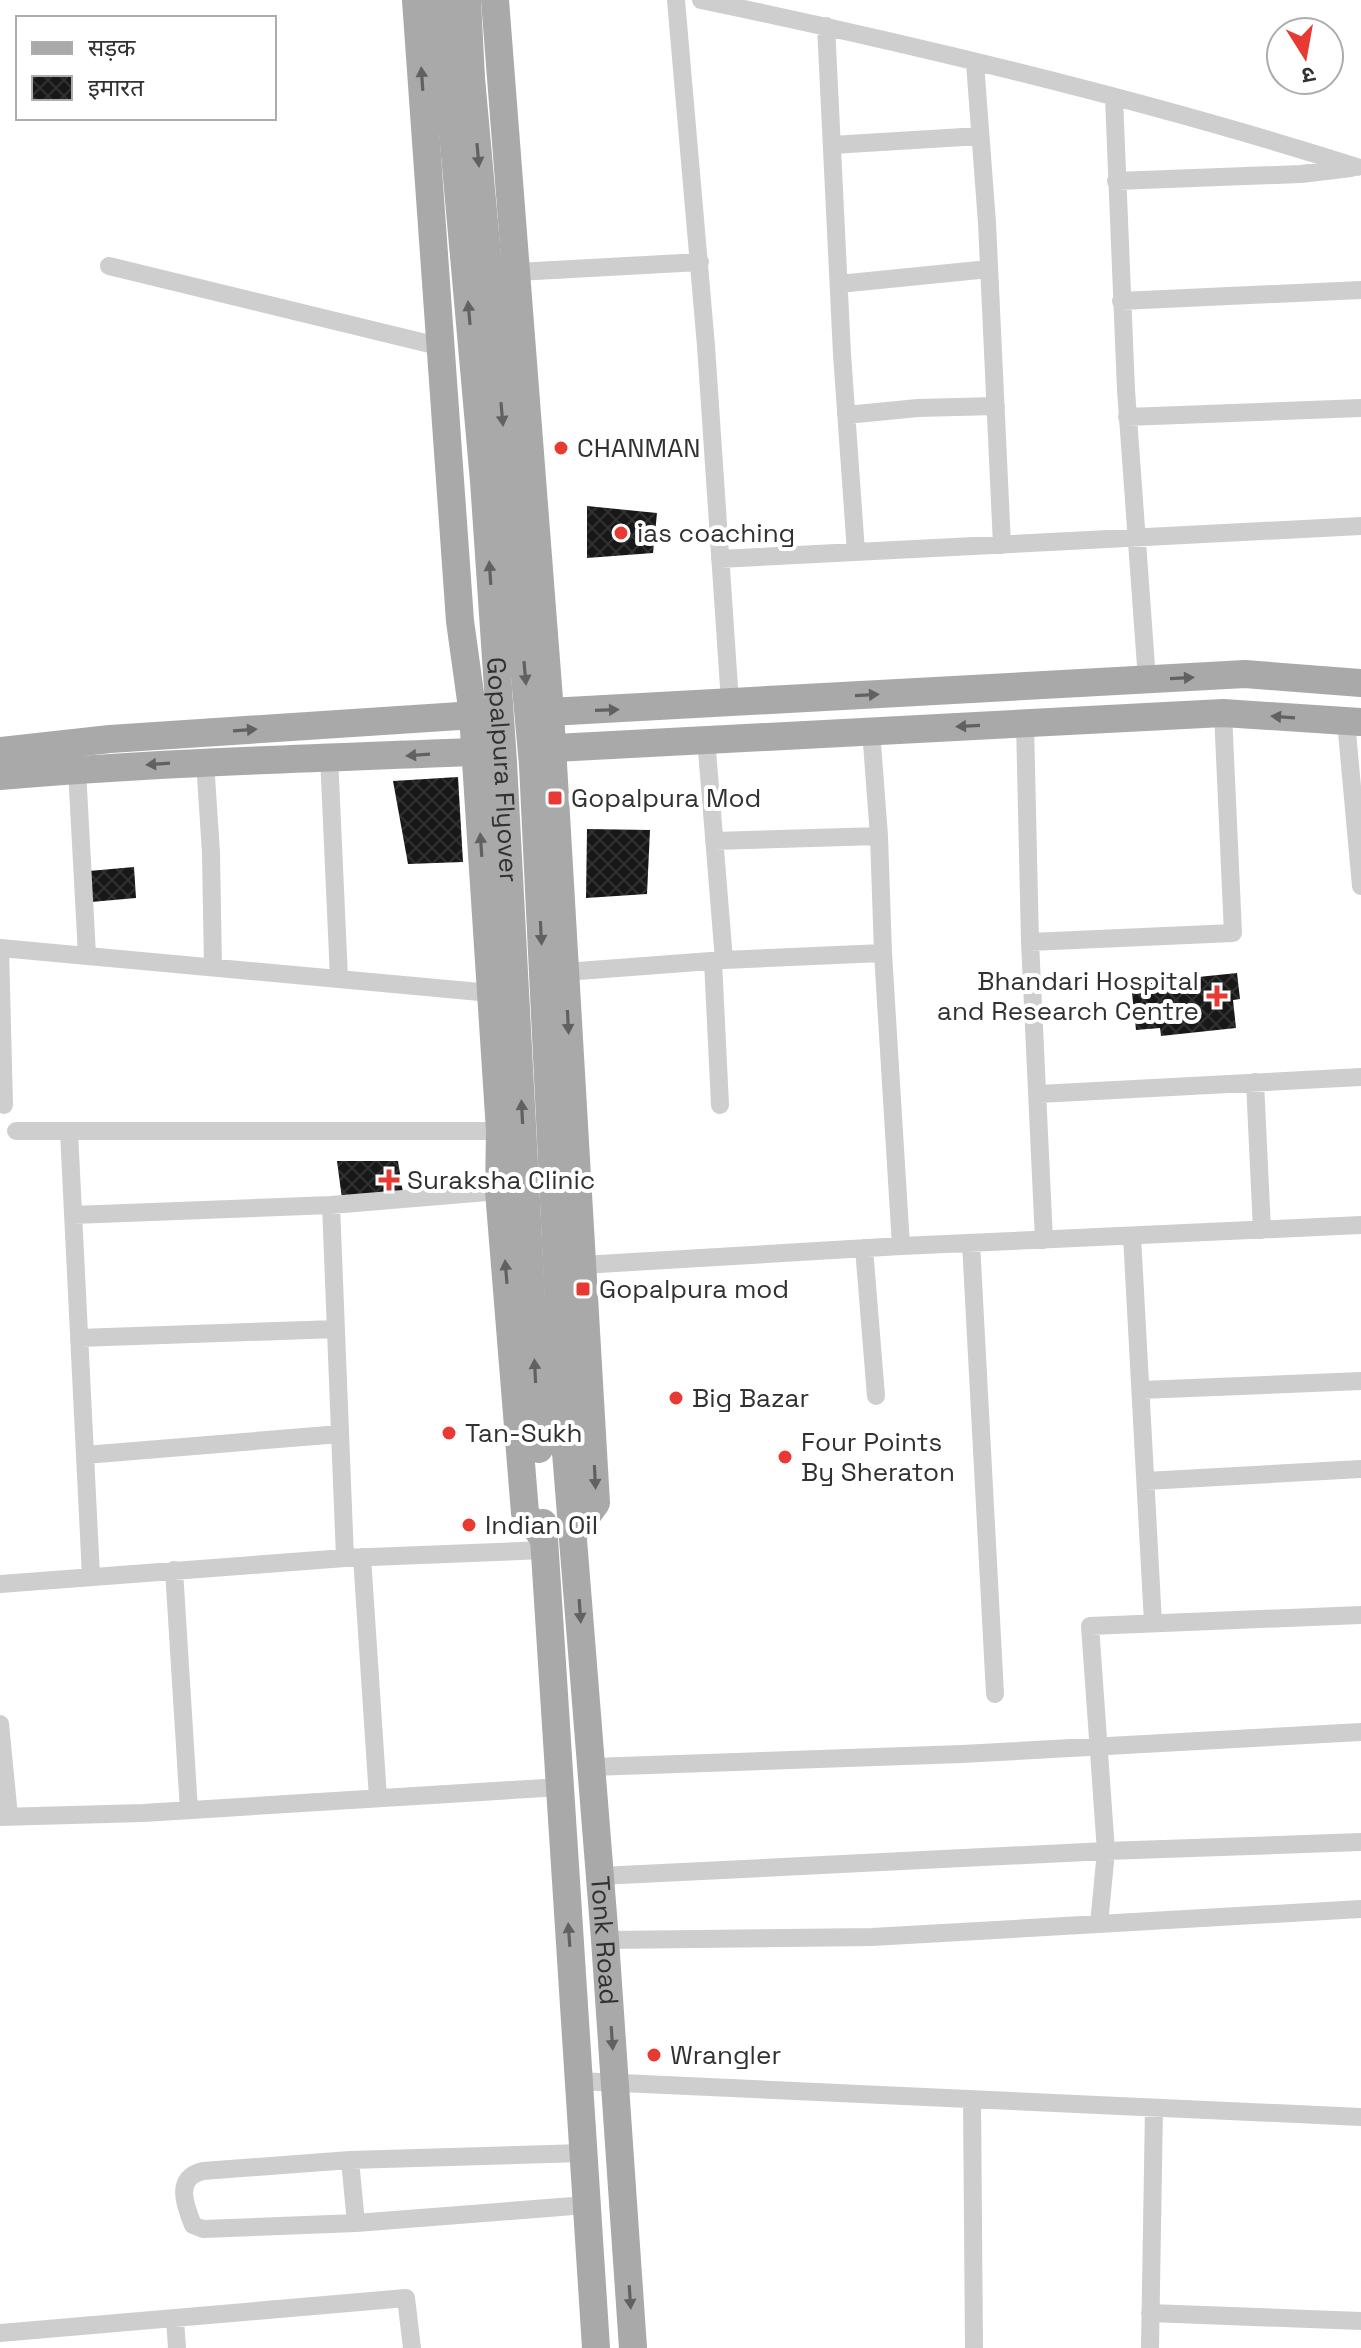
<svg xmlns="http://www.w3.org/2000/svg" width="1361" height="2348" font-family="'Space Grotesk','Noto Sans Devanagari',sans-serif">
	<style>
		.building { fill: url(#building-cross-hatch) }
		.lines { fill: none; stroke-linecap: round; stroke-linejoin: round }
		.minor { stroke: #cecece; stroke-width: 18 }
		.primary { stroke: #a9a9a9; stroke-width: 28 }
		.primary-bridge { stroke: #a9a9a9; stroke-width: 28 }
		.oneway { fill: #616161 }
		.poi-dot { fill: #e83933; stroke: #fff; stroke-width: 3 }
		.labels { text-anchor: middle; stroke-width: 8; stroke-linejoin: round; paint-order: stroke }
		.poi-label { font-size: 26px; fill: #313131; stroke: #fff; text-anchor: start }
		.street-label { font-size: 26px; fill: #313131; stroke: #fff }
	</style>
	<defs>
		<pattern id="building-cross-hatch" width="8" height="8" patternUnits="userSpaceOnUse" patternTransform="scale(2)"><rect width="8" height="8" fill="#181818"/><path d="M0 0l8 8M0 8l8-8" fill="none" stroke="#313131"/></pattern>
	</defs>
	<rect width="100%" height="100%" fill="#fff"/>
	<!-- building -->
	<path class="building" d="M 587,506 L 657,513 L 653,553 L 587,558 Z
		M 458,777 L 463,862 L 408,864 L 393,781 Z
		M 587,829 L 650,830 L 647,894 L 586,898 Z
		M 134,867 L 136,898 L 91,902 L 89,871 Z
		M 1237,973 L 1240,999 L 1233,1000 L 1236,1028 L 1161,1036 L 1160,1028 L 1136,1030 L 1131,984 Z
		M 337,1161 L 398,1161 L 403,1193 L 342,1199 Z"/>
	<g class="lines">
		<!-- minor -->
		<path class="minor" d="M 676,0 L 706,346 L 730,702
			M 701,0 C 922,46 1143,99 1357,167
			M 826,26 L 842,354 L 856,552
			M 975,63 L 987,223 L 1002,545
			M 1114,98 L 1126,390 L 1147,680
			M 832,145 L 980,136
			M 1116,181 L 1301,174 L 1351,168
			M 109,266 L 442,347
			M 517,272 L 700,262
			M 839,284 L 989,269
			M 1121,301 L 1361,290
			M 846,415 L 918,408 L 996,406
			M 1127,417 L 1361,408
			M 720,559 L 1361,526
			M 1346,721 L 1361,886
			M 1025,723 L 1030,942 L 1044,1240
			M 871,730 L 879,836 L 883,953 L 901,1246
			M 706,738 L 724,960
			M 329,756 L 339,978
			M 205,761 L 211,853 L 213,967
			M 77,770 L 87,955
			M 714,841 L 879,836
			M 1030,942 L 1233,933 L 1223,713
			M 0,948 L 491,993
			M 0,948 L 4,1105
			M 713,961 L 720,1105
			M 565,972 L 724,960 L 883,953
			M 1255,1082 L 1262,1230
			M 1039,1094 L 1361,1077
			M 16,1131 L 500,1131
			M 69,1132 L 91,1576
			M 331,1205 L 345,1558
			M 73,1215 L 331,1205 L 499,1191
			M 1132,1236 L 1153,1623
			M 971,1243 L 995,1694
			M 864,1248 L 876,1396
			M 582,1265 L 901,1246 L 1361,1225
			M 79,1338 L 336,1329
			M 1141,1390 L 1361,1381
			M 85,1455 L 340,1434
			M 1146,1481 L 1361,1469
			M 362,1557 L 378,1798
			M 174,1570 L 189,1810
			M 0,1584 L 345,1558 L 545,1550
			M 0,1724 L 9,1816
			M 592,1767 L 962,1754 L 1361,1732
			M 0,1817 L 143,1813 L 560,1787
			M 600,1876 L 1106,1851 L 1361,1842
			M 1099,1924 L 1106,1851 L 1090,1626 L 1361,1615
			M 605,1940 L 872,1937 L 1361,1909
			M 578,2081 L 1361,2117
			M 972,2099 L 974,2348
			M 583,2153 L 350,2160 L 203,2171 C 175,2178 184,2203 193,2225 L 203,2229 L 356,2223 L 586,2205
			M 350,2160 L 356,2223
			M 1150,2313 L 1361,2321
			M 175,2319 L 177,2348
			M 0,2333 L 406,2298 L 412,2348
			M 1150,2348 L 1154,2108"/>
		<!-- primary -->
		<g class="primary">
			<path d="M 416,0 L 460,621 L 473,715 L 500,1131 L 499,1191 L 525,1513 L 544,1539"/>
			<path d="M 443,0 L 448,76"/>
			<path d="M 467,0 L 471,78"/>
			<path d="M 495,0 L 550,712 L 596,1503 L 574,1533"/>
			<path d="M 531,713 L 1245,674 L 1361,683"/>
			<path d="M 536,749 L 1223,713 L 1361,722"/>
			<path d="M 0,751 L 110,739 L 490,714"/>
			<path d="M 0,776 C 165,762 329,758 494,751"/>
			<path id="s1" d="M 566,1452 L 605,1940 L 633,2348"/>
			<path d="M 543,1523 L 596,2348"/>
		</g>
		<!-- primary-bridge -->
		<g class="primary-bridge">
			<path id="s2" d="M 448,76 L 484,481 L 503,762 L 539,1449"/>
			<path d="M 471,78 L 533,765 L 566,1452"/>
		</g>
	</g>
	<!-- one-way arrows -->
	<defs><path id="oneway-solid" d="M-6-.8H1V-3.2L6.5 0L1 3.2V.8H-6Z" transform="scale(2)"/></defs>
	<g class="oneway">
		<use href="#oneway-solid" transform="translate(422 79) rotate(-94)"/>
		<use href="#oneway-solid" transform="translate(478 155) rotate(85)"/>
		<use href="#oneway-solid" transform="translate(469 313) rotate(-95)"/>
		<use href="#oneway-solid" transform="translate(502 414) rotate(85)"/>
		<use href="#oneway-solid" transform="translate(490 573) rotate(-94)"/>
		<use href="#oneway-solid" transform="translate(525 673) rotate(85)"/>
		<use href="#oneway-solid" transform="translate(1182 678) rotate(-3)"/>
		<use href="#oneway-solid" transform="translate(867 695) rotate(-3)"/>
		<use href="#oneway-solid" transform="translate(607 710) rotate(-2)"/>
		<use href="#oneway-solid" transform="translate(1283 717) rotate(-176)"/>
		<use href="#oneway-solid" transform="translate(968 726) rotate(177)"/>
		<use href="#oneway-solid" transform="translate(245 730) rotate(-4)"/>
		<use href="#oneway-solid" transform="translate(418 755) rotate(176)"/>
		<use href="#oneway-solid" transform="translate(158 764) rotate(176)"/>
		<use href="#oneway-solid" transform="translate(481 845) rotate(-94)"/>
		<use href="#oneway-solid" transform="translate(541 933) rotate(87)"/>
		<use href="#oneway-solid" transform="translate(568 1022) rotate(87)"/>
		<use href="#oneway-solid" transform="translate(522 1112) rotate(-93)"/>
		<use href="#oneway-solid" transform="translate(506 1272) rotate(-95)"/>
		<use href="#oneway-solid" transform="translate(535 1371) rotate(-93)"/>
		<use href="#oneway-solid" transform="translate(595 1477) rotate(87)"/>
		<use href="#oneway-solid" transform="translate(580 1611) rotate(86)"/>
		<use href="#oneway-solid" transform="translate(569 1935) rotate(-94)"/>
		<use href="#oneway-solid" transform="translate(612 2038) rotate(86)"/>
		<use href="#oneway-solid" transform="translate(630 2297) rotate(86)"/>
	</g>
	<!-- markers -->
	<g class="poi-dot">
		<circle cx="561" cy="448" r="8"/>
		<circle cx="621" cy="533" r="8"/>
		<rect x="547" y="790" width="16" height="16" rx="4"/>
		<path d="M1213 984h8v8h8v8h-8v8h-8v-8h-8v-8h8z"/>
		<path d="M385 1168h8v8h8v8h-8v8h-8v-8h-8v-8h8z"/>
		<rect x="575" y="1281" width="16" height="16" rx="4"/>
		<circle cx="676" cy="1398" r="8"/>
		<circle cx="449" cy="1433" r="8"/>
		<circle cx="785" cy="1457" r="8"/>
		<circle cx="469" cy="1525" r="8"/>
		<circle cx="654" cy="2055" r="8"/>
	</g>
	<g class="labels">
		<!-- poi labels -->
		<g class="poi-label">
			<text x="577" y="457">CHANMAN</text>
			<text x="637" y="542">ias coaching</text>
			<text x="571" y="807">Gopalpura Mod</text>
			<text x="1199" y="990" text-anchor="end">Bhandari Hospital<tspan x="1199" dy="30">and Research Centre</tspan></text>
			<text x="407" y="1189">Suraksha Clinic</text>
			<text x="599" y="1298">Gopalpura mod</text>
			<text x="692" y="1407">Big Bazar</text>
			<text x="465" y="1442">Tan-Sukh</text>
			<text x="801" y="1451">Four Points<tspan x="801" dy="30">By Sheraton</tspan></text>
			<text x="485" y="1534">Indian Oil</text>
			<text x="670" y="2064">Wrangler</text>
		</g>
		<!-- street labels -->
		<g class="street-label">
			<text dy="9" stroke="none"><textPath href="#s2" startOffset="696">Gopalpura Flyover</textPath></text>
			<text dy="9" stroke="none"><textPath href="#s1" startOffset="490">Tonk Road</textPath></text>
		</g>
	</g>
	<!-- legend -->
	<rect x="16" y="16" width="260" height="104" fill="#ffffff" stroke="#adadad" stroke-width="2"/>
	<rect x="32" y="42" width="40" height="12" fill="#a9a9a9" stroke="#adadad" stroke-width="2"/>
	<text x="88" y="56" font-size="24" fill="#313131">सड़क</text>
	<rect x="32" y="76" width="40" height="24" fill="url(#building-cross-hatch)" stroke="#adadad" stroke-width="2"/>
	<text x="88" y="96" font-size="24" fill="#313131">इमारत</text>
	<!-- north arrow -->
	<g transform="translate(1305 56) rotate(169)"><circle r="38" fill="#ffffff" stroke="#adadad" stroke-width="2"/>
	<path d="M0-6L14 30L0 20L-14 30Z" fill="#e83933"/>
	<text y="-12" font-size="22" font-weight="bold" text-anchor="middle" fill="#313131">उ</text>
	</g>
</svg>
